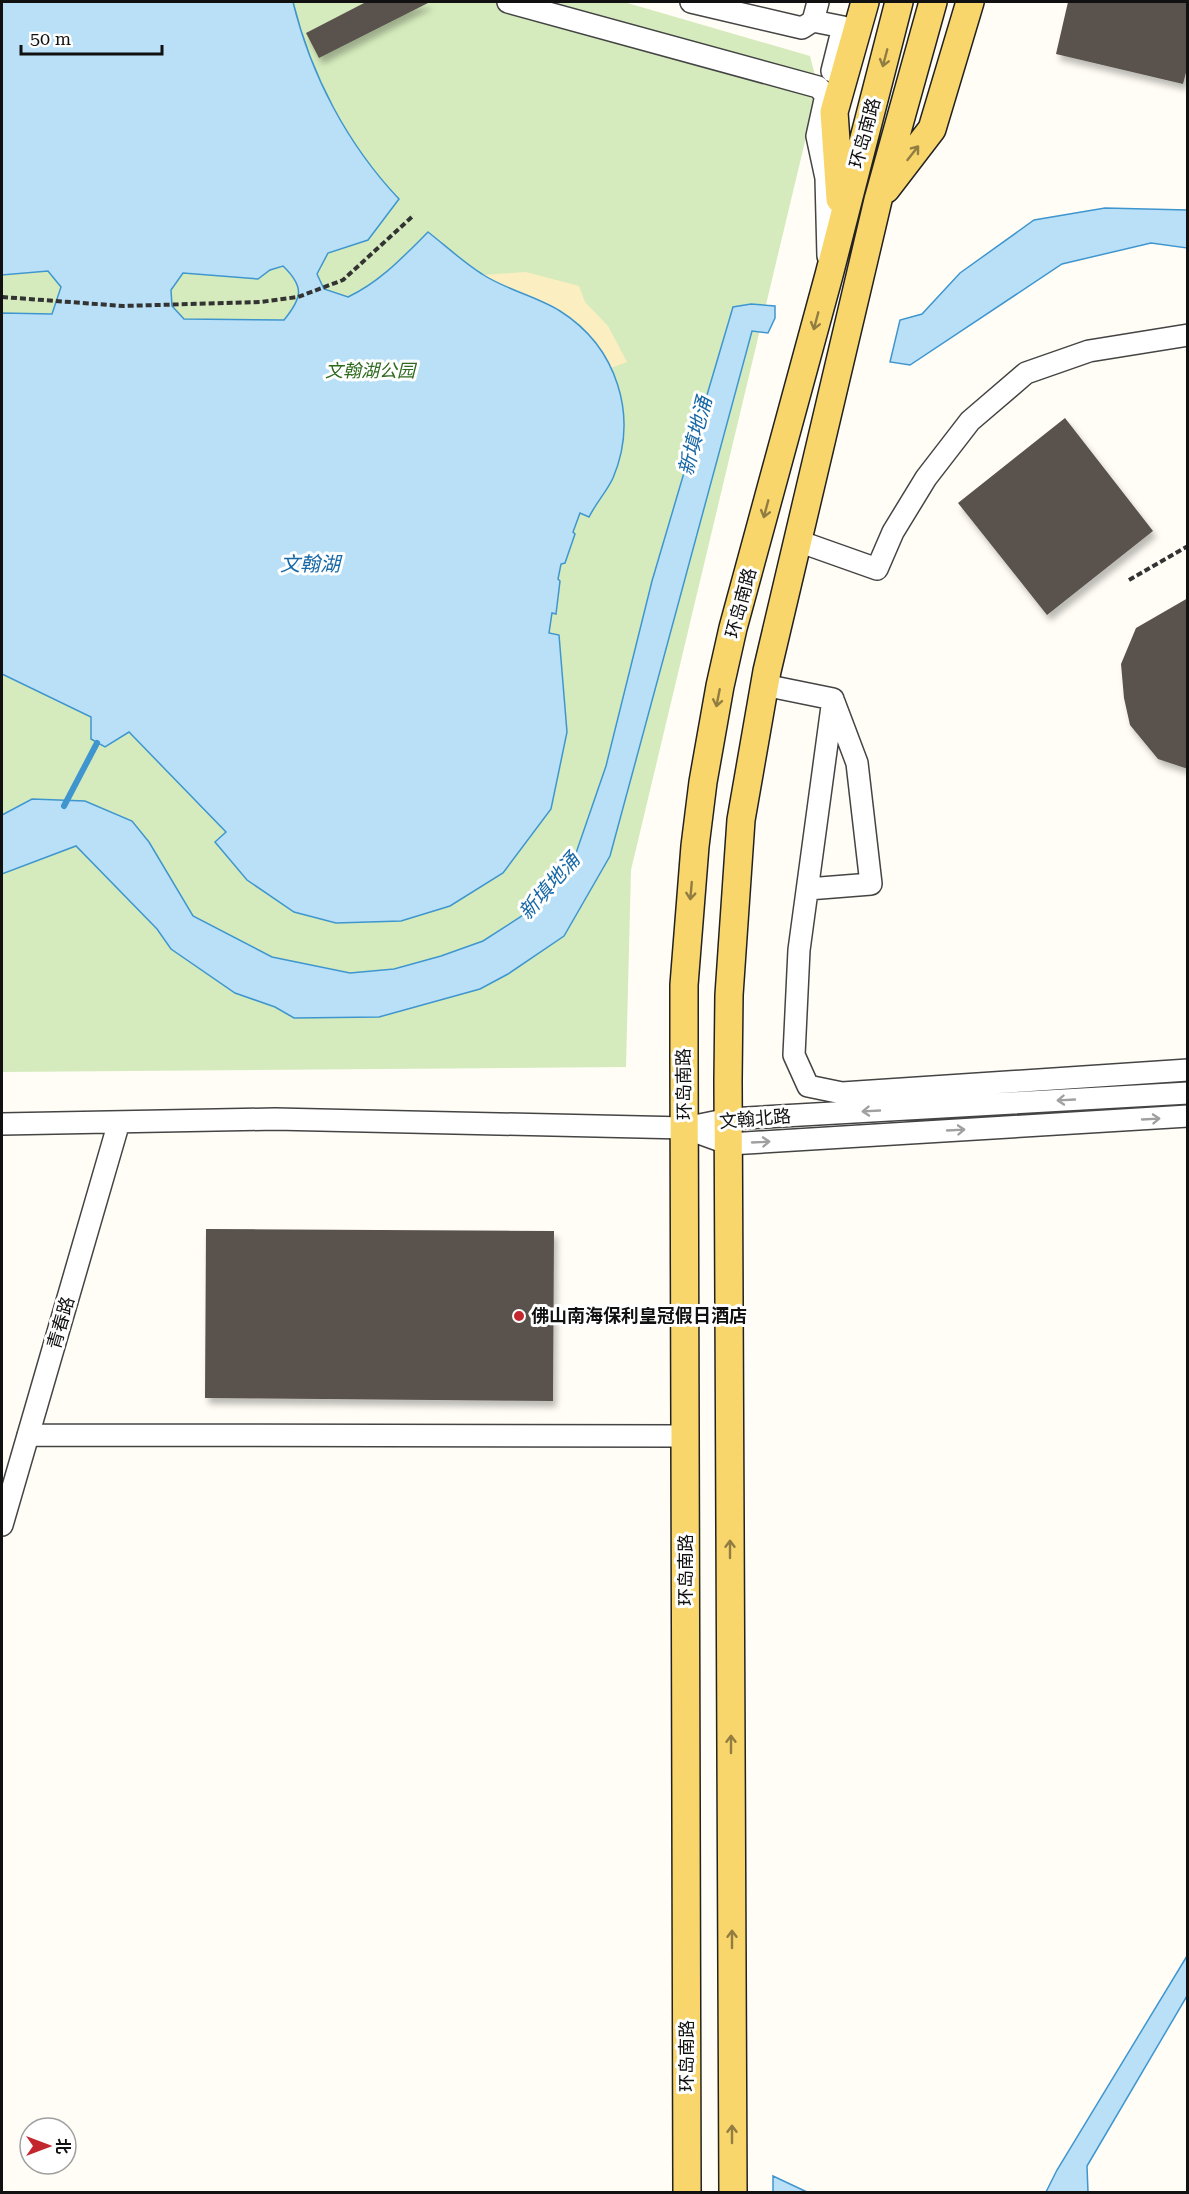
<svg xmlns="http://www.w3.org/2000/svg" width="1189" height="2194" font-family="'Roboto Serif','Noto Sans SC',serif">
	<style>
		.green { fill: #d5ebbd }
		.sand { fill: #fbeec1 }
		.water { fill: #b9e0f7; stroke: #3f96cf; stroke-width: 1.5; fill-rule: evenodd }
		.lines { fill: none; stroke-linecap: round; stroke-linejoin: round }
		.stream { stroke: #3f96cf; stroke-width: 6 }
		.building { fill: #5a524d; filter: url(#shadow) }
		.minor-casing { stroke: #444; stroke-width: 24 }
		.major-casing { stroke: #222; stroke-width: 30 }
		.path { stroke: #333; stroke-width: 4; stroke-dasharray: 6 3; stroke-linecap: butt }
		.minor { stroke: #fff; stroke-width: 21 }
		.major { stroke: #f9d66b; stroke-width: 27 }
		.oneway { stroke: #917d42 }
		.oneway2 { stroke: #a0a0a0 }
		.poi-dot { fill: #c4262e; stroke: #fff; stroke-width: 2 }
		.labels { text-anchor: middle; stroke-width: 6; stroke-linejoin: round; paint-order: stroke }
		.street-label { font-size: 18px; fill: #111; stroke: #fff }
		.park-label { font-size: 18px; font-style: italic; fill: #2f6b1f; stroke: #fff }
		.poi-label { font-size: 18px; font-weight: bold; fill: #111; stroke: #fff; text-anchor: start }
		.water-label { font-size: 20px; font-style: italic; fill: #1768a6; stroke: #fff }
	</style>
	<defs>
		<filter id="shadow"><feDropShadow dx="3.5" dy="6" stdDeviation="3" flood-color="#0004"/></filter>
	</defs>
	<rect width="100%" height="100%" fill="#fffdf5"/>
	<!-- green -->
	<path class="green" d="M 2,2 L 624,2 L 810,56 L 818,87 L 631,870 L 626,1067 L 2,1072 Z"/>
	<!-- sand -->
	<path class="sand" d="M 526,272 L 579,286 L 585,302 L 608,326 L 627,362 L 611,368 C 585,314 533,299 483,275 Z"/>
	<!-- water -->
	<path class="water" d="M 2,2 L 293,2 C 311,75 347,144 399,199 L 368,240 L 328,253 L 317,274 L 324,289 L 348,297 C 380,282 403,257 428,232 C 446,246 463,262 482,274 C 506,290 536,296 560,311 C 617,347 639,416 613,478 C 607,491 596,503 589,517 L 580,513 L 573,532 L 575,534 L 565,563 L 561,564 L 558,579 L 560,581 L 556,614 L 552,613 L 549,633 L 559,635 L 567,732 L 551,809 L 503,873 L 450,906 L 401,921 L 336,923 L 294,912 L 247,880 L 215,842 L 226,832 L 129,732 L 105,747 L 91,739 L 91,717 L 2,674 L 2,313 L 52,314 L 61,287 L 48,271 L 2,275 ZM 283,266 C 305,287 302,298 284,320 L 184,319 L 172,306 L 171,290 L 183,273 L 258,279 L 270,270 Z
		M 1105,208 L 1187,210 L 1187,248 L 1151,243 L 1062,264 L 910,365 L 890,362 L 900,320 L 922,314 L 960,273 L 1034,220 Z
		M 751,304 L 775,306 L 775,318 L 768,333 L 752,331 L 610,856 L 564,936 L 508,974 L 480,989 L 379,1017 L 294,1018 L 275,1007 L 235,993 L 171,949 L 157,929 L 76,846 L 2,874 L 2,815 L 32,799 L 85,801 L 132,821 L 149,842 L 193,916 L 272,957 L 350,973 L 394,969 L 441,956 L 483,941 L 525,914 L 552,889 L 575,856 L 606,766 L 652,581 L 733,307 Z
		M 1187,1956 L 1187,1996 L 1087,2166 L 1088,2192 L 1046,2192 L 1057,2170 Z
		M 773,2176 L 807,2192 L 773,2192 Z"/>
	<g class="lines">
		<!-- stream -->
		<path class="stream" d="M 64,806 L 97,743"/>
	</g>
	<!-- building -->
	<path class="building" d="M 366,2 L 430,2 L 319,58 L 306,33 Z
		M 1068,2 L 1188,2 L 1188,65 L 1183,84 L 1056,54 Z
		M 1065,418 L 1153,531 L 1047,615 L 958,503 Z
		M 1188,598 L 1188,769 L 1158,759 L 1130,725 L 1124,698 L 1121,664 L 1136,628 Z
		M 206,1229 L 554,1231 L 553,1401 L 205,1398 Z"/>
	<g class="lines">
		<!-- minor casing -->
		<g class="minor-casing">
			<path id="minor" d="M 508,2 L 818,87 L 826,95 L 817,136 L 826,178 L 828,256
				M 691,2 L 802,28 L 813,21 L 818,2
				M 813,21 L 843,27 L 832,71
				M 798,541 L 877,569 L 893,532 L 926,478 L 970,421 L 1026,373 L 1089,351 L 1188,335
				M 764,685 L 833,699 L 799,950 L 794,1055 L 808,1086 L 842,1093 L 1188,1070
				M 808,889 L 871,884 L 857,763 L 834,702
				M 2,1124 L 275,1119 L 685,1128 L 729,1119 L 1188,1093
				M 685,1128 L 729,1144 L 1188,1116
				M 28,1435 L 686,1436
				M 2,1525 L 119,1122"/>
		</g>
		<!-- major casing -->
		<g class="major-casing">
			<path id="major" d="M 886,189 L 932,129 L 970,2
				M 840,199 L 834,112 L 865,2
				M 687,2192 L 684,1054 L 684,985 L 695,846 L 703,782 L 720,686 L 733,628 L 829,275 L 899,2
				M 733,2192 L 728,1081 L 729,995 L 741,820 L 767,671 L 878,200 L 933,2"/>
		</g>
		<!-- path -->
		<path class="path" d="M 2,297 L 123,306 L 260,302 L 298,297 L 343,280 L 414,215
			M 1129,580 L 1188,546"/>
		<!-- minor -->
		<use href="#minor" class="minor"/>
		<!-- major -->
		<use href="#major" class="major"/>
	</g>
	<!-- one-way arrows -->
	<defs><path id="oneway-shaft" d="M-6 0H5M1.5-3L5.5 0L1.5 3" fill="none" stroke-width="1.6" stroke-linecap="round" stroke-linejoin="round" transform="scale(1.5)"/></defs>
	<g class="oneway">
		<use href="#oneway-shaft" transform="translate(885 58) rotate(105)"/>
		<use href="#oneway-shaft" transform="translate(913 153) rotate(-52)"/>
		<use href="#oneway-shaft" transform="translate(816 321) rotate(105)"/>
		<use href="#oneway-shaft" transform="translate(766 509) rotate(105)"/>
		<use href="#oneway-shaft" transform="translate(718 698) rotate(101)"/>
		<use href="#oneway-shaft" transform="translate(691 891) rotate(95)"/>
		<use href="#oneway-shaft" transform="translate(730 1549) rotate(-90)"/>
		<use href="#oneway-shaft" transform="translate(731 1744) rotate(-90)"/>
		<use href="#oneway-shaft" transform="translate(732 1939) rotate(-90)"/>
		<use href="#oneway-shaft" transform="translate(732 2134) rotate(-90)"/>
	</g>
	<g class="oneway2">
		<use href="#oneway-shaft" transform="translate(1066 1100) rotate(177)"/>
		<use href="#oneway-shaft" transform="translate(871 1111) rotate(177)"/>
		<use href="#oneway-shaft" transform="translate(1151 1119) rotate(-3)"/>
		<use href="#oneway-shaft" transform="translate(956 1130) rotate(-3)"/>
		<use href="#oneway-shaft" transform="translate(761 1142) rotate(-3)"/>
	</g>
	<!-- markers -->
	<circle class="poi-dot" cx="519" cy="1316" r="6"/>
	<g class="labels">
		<!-- street labels -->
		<g class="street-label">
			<text transform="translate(865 133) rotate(-75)" y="6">环岛南路</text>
			<text transform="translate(741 603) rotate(-75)" y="6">环岛南路</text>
			<text transform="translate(684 1084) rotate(-91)" y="6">环岛南路</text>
			<text transform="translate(755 1119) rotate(-5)" y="6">文翰北路</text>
			<text transform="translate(61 1323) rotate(-74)" y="6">青春路</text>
			<text transform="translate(686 1570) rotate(-90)" y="6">环岛南路</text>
			<text transform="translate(687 2056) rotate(-90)" y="6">环岛南路</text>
		</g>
		<!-- park labels -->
		<g class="park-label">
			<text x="370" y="377">文翰湖公园</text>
		</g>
		<!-- poi labels -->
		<g class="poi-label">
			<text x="531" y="1322">佛山南海保利皇冠假日酒店</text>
		</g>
		<!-- water labels -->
		<g class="water-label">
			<text transform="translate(695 436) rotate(-76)" y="7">新填地涌</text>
			<text x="310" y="571">文翰湖</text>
			<text transform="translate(549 886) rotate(-49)" y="7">新填地涌</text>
		</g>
	</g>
	<!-- border -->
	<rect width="1189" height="2194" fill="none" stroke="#111111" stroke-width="6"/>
	<!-- north arrow -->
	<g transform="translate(48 2146) rotate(90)"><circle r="28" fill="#ffffff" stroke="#a0a0a0" stroke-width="1.5"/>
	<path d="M0-4.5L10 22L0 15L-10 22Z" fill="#c4262e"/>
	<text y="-9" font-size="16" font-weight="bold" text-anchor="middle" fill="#111111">北</text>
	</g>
	<!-- scale -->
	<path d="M21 45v9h141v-9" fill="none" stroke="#111111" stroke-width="3"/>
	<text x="30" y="45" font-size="18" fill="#111111" stroke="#ffffff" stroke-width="4.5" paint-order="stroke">50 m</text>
</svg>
